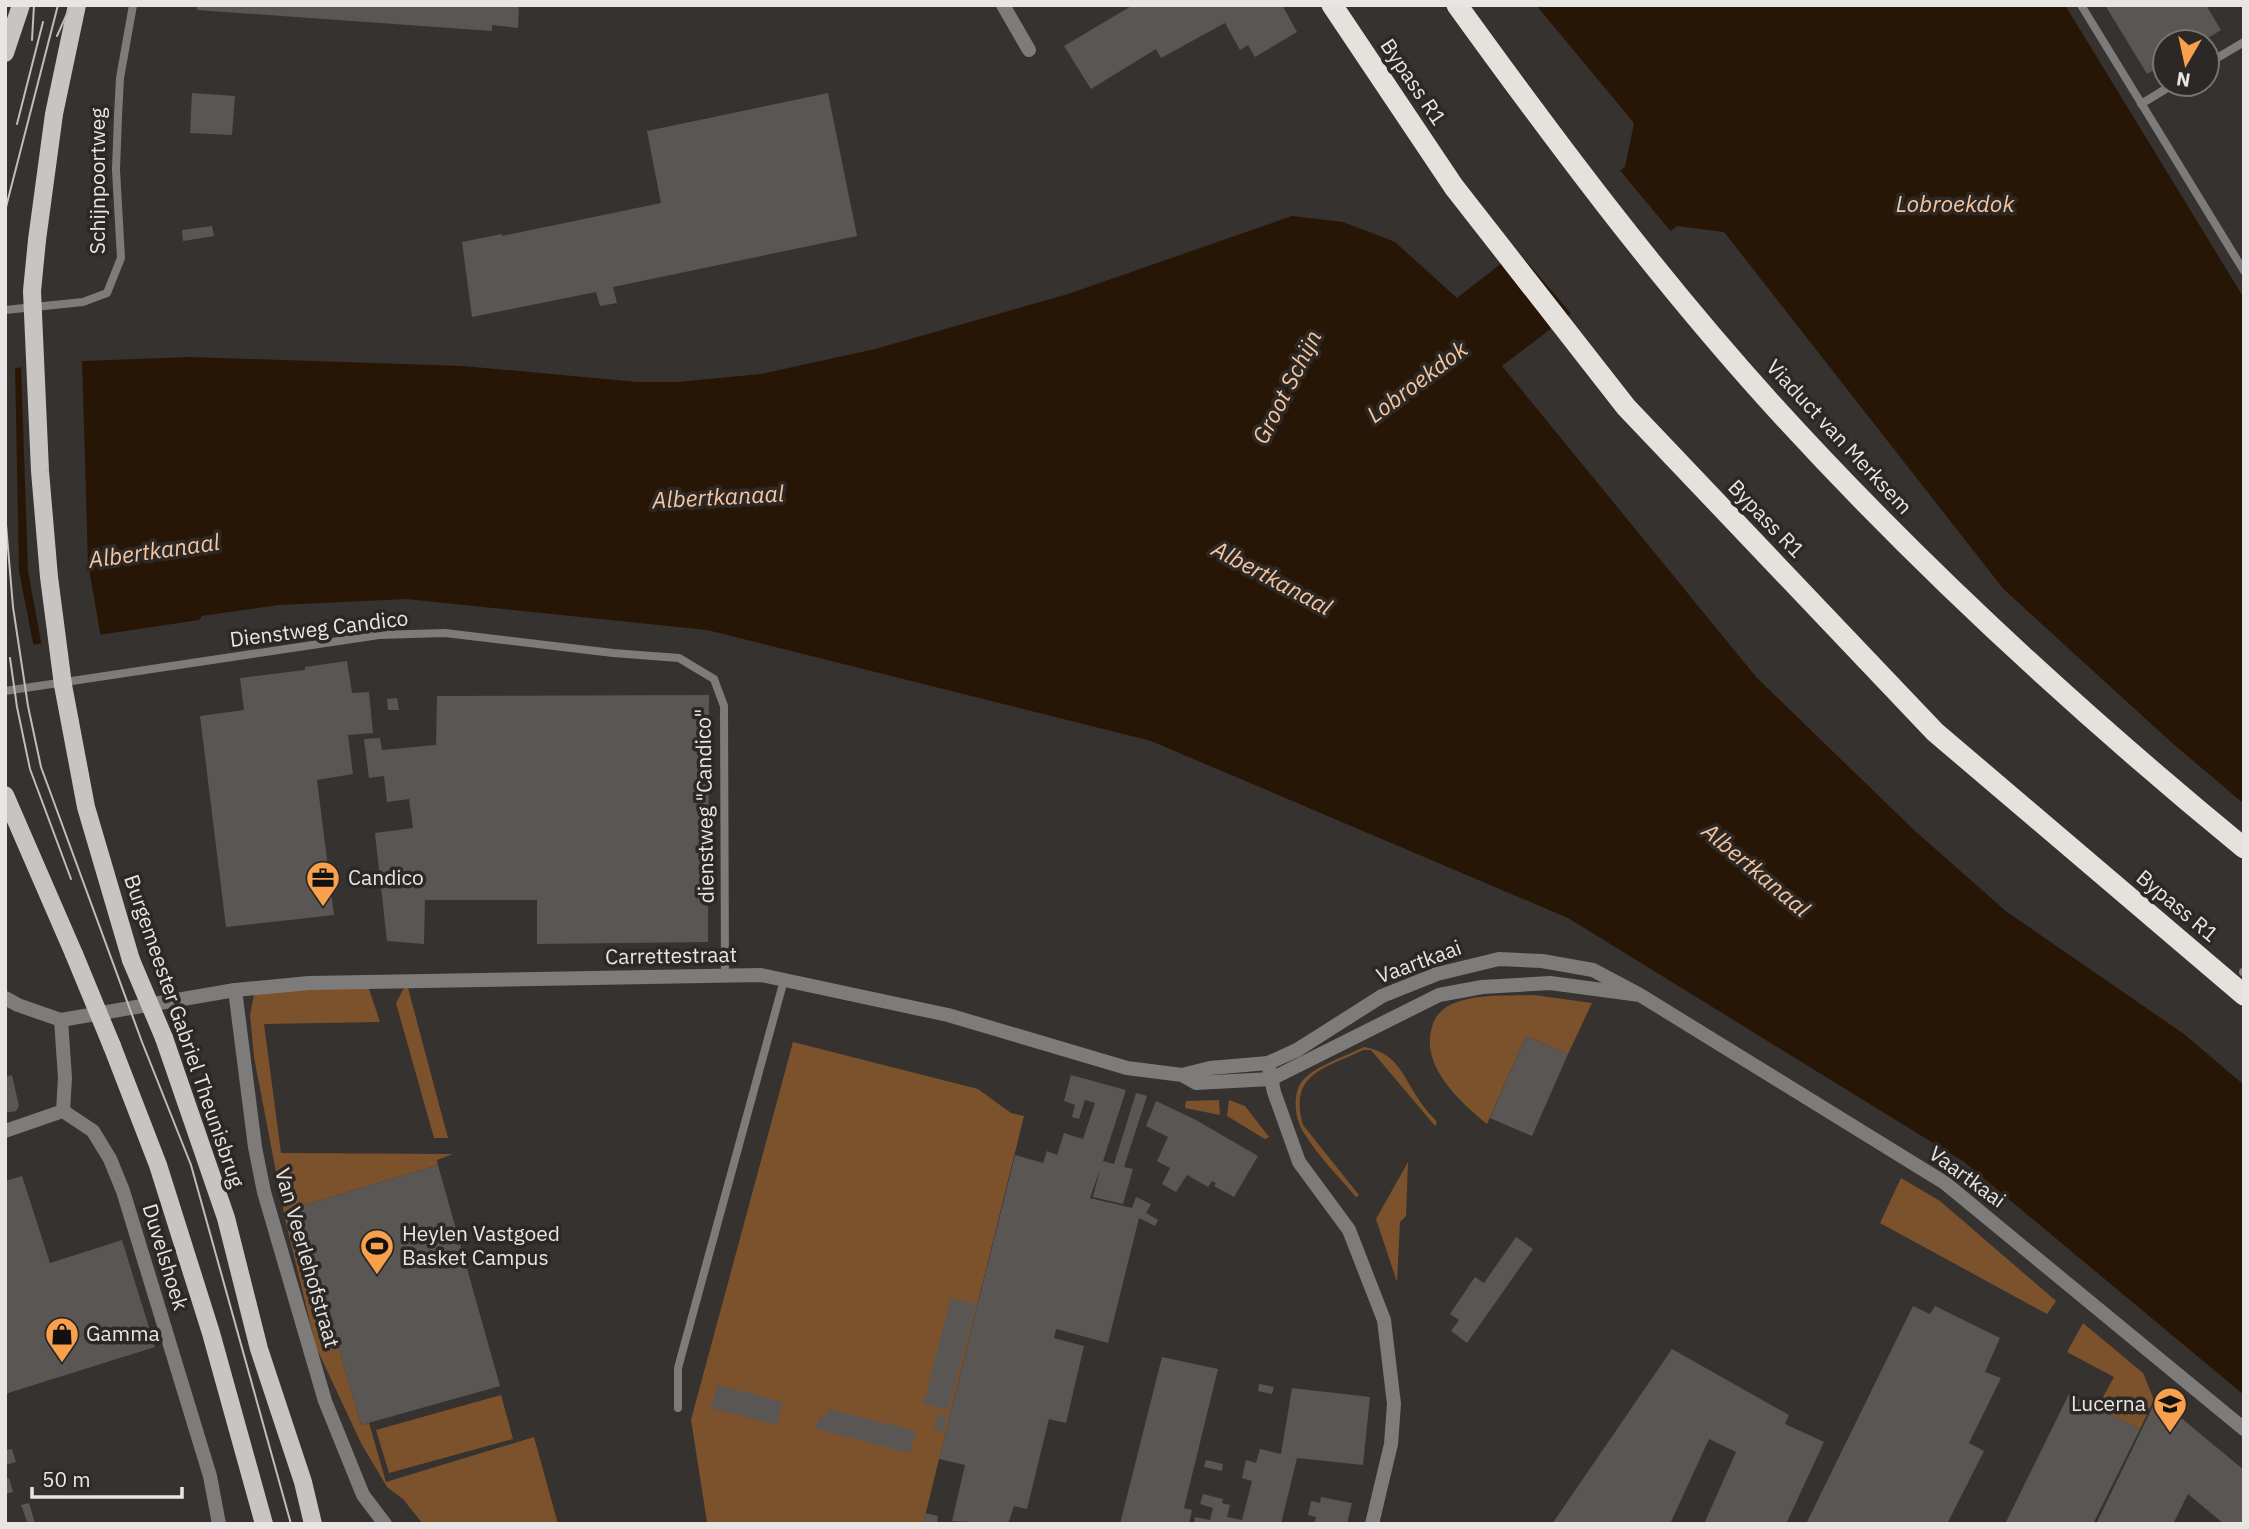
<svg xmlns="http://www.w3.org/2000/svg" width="2249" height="1529" font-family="'IBM Plex Sans',sans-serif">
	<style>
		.green { fill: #7c522c }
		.water { fill: #271606 }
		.pier { fill: #363230 }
		.building { fill: #5a5653 }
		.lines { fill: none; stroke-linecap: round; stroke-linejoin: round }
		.service { stroke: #7e7c7a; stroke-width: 8 }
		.minor { stroke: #7e7c7a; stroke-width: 14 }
		.tertiary { stroke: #7e7c7a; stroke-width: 14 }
		.primary { stroke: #c8c4c1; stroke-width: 18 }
		.motorway { stroke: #e5e1dd; stroke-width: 21 }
		.tram { stroke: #c0bdbb; stroke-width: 2 }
		.primary-bridge { stroke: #c8c4c1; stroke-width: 18 }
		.labels { text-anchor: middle; stroke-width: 7; stroke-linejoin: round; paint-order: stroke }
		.street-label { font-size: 21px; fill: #e8e6e4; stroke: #2c2826 }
		.poi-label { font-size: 21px; fill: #e8e6e4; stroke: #2c2826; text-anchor: start }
		.water-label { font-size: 23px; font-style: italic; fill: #f7c69e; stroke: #2c2826 }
	</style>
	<rect width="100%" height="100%" fill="#363230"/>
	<!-- green -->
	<path class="green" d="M 368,986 L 380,1022 L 264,1024 L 281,1153 L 453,1154 L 437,1160 L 438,1165 L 298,1207 L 361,1425 L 369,1423 L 386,1482 L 534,1437 L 558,1524 L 423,1524 L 403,1499 L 387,1487 L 361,1443 L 316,1347 L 285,1219 L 254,1057 L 250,1015 L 255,990 Z
		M 404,988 L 408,988 L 448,1138 L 434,1138 L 396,1003 Z
		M 1534,995 L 1592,1003 L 1568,1054 L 1526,1036 L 1487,1124 C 1460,1102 1420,1066 1432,1027 C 1434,1018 1440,1011 1448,1006 C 1472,993 1507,996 1534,995 Z
		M 793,1042 L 978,1089 L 1011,1113 L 1024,1116 L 923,1524 L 707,1522 L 691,1420 Z
		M 1364,1047 C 1398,1053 1402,1075 1419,1100 C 1424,1108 1431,1115 1437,1122 L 1435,1126 L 1371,1050 L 1363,1050 C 1325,1069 1288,1073 1303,1125 L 1359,1195 L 1356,1197 C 1339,1177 1318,1156 1304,1133 C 1294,1119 1291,1089 1306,1077 C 1321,1064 1346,1056 1364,1047 Z
		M 1219,1100 L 1220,1115 L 1185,1108 L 1186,1101 Z
		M 1229,1100 L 1245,1106 L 1269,1137 L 1265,1139 L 1227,1116 Z
		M 1408,1162 L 1406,1216 L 1400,1222 L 1397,1282 L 1376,1219 Z
		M 1901,1178 L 1940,1201 L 2056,1301 L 2047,1314 L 1880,1223 Z
		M 2083,1323 L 2143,1373 L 2154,1400 L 2140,1429 L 2097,1408 L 2114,1377 L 2067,1352 Z
		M 501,1395 L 513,1439 L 389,1473 L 376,1430 Z"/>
	<!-- water -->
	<path class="water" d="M 1536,5 L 2065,5 L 2244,298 L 2244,804 L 2173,744 L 2005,591 L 1724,232 L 1677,226 L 1570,314 L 1502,366 L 1757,678 L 1915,831 L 2007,912 L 2184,1034 L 2244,1085 L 2244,1395 L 1964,1162 L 1568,918 L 1151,741 L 707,630 L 406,599 L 279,605 L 202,616 L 199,620 L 5,649 L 5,369 L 84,361 L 190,357 L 463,366 L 638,382 L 677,382 L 761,374 L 875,349 L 1068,294 L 1292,216 L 1343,222 L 1395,242 L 1457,298 L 1625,167 L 1634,123 Z"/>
	<!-- pier -->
	<path class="pier" d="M 1618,168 L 1673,234 L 1573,316 L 1515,248 Z
		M 82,358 L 88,563 L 101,638 L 42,647 L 28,571 L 21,364 Z
		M 15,364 L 19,571 L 34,648 L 5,653 L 5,365 Z
		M 1988,575 L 2173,744 L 2244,804 L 2244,808 L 2171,747 L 2003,594 Z"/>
	<!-- building -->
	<path class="building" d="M 197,5 L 519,5 L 518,28 L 492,25 L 492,31 L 197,10 Z
		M 1133,5 L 1282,5 L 1297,32 L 1255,57 L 1248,45 L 1240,50 L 1225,23 L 1161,58 L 1156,49 L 1091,89 L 1064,46 Z
		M 2105,5 L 2206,5 L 2221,30 L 2201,42 L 2165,42 L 2165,63 L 2147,74 Z
		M 192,93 L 235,96 L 232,135 L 190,133 Z
		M 828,93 L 857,236 L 613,287 L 617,303 L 600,306 L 596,292 L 472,317 L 462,242 L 502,234 L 502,236 L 661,203 L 647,131 Z
		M 212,226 L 214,236 L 183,241 L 182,230 Z
		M 347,661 L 352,693 L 369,692 L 373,733 L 348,735 L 353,774 L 317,780 L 334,915 L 226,927 L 200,716 L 244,710 L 240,678 L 305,670 L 305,667 Z
		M 709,695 L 708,942 L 537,944 L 537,900 L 425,900 L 424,944 L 387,941 L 375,833 L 413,828 L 409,799 L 387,802 L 384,776 L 369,778 L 364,739 L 380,738 L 382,750 L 436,745 L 437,696 Z
		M 397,698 L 399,710 L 388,710 L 387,699 Z
		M 1526,1036 L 1568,1054 L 1532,1136 L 1490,1118 Z
		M 12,1075 L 19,1106 L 16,1111 L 5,1113 L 5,1077 Z
		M 1071,1075 L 1126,1090 L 1103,1161 L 1114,1164 L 1136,1093 L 1147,1096 L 1124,1167 L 1133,1169 L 1123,1204 L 1093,1197 L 1100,1169 L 1090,1198 L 1132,1208 L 1136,1197 L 1151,1204 L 1146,1213 L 1158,1220 L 1155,1226 L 1139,1218 L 1108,1343 L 1056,1329 L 1054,1338 L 1084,1346 L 1066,1423 L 1049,1419 L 1027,1509 L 1014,1506 L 1008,1524 L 952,1521 L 965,1465 L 939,1459 L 1015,1155 L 1043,1163 L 1047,1151 L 1057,1155 L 1064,1133 L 1083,1139 L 1095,1103 L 1085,1100 L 1079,1119 L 1072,1117 L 1075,1105 L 1064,1101 Z
		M 1156,1101 L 1196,1120 L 1258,1156 L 1234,1197 L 1214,1186 L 1216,1183 L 1212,1181 L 1208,1187 L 1187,1175 L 1176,1192 L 1162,1184 L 1170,1168 L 1157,1161 L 1168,1137 L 1146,1126 Z
		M 438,1165 L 500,1386 L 361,1425 L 298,1207 Z
		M 22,1176 L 50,1263 L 122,1240 L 155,1347 L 5,1394 L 5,1181 Z
		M 1516,1237 L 1533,1249 L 1467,1343 L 1451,1331 L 1459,1320 L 1450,1314 L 1475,1277 L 1484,1283 Z
		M 951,1298 L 976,1304 L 948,1410 L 923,1404 Z
		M 1913,1306 L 1930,1314 L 1935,1306 L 2000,1338 L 1985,1372 L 2001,1378 L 1969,1443 L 1984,1451 L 1947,1524 L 1806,1524 Z
		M 1672,1349 L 1789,1415 L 1785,1424 L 1824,1442 L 1786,1524 L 1704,1524 L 1736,1452 L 1709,1439 L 1670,1524 L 1552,1524 Z
		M 1162,1357 L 1218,1369 L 1184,1508 L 1192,1510 L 1189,1524 L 1120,1524 Z
		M 1259,1384 L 1274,1387 L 1272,1394 L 1258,1391 Z
		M 717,1385 L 783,1402 L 777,1425 L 711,1408 Z
		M 1292,1388 L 1370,1397 L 1363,1465 L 1297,1458 L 1281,1524 L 1194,1524 L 1195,1517 L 1210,1520 L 1213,1508 L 1200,1504 L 1203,1494 L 1223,1499 L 1222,1503 L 1230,1505 L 1227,1517 L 1242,1520 L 1252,1481 L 1242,1478 L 1246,1460 L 1256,1463 L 1260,1449 L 1281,1454 Z
		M 2069,1394 L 2140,1429 L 2093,1524 L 2005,1524 Z
		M 2157,1398 L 2244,1470 L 2244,1524 L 2224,1524 L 2188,1494 L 2173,1524 L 2096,1524 Z
		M 828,1409 L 916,1431 L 910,1453 L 816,1429 L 819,1416 L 826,1418 Z
		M 938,1413 L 947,1416 L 943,1432 L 934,1430 Z
		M 12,1449 L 16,1462 L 5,1465 L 5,1450 Z
		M 1206,1460 L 1223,1464 L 1222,1471 L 1204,1467 Z
		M 9,1478 L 13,1492 L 5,1494 L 5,1479 Z
		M 1321,1497 L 1352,1503 L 1347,1524 L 1314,1524 L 1316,1517 L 1308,1515 L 1311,1501 L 1320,1503 Z
		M 29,1503 L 33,1516 L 35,1524 L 28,1524 L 21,1505 Z
		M 925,1513 L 938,1516 L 937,1524 L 923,1524 Z"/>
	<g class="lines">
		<!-- service -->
		<path class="service" d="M 2081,5 L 2244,271
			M 2207,64 L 2244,42
			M 2141,104 L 2174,84
			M 5,310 L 83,302 L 107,293 L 121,258 L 116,170 L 118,116 L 120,78 L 133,5
			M 5,691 L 379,635 L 445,633 L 613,653 L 679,658 L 714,679 L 724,706 L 725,975
			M 2243,972 L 2244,972
			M 678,1408 L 678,1368 L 784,980"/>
		<!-- minor -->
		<path class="minor" d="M 1003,5 L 1029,50
			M 235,990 L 255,1147 L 264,1192 L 325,1401 L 363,1495 L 385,1524
			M 61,1020 L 65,1078 L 63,1111
			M 1268,1063 L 1274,1092 L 1299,1162 L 1349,1230 L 1384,1320 L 1394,1404 L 1391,1444 L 1372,1524
			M 63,1111 L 93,1131 L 110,1159 L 123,1191 L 210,1476 L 219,1524
			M 5,1131 L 63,1111"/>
		<!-- tertiary -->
		<path class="tertiary" d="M 5,998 L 18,1005 L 61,1020 L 235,990 L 309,983 L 761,975 L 948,1015 L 1127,1068 L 1182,1075 L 1196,1083 L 1271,1079 L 1439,995 L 1482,987 L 1550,983 L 1640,995
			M 1182,1075 L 1210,1068 L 1268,1063 L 1297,1050 L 1382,996 L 1437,974 L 1499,959 L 1542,961 L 1593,970 L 1640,995 L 1945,1183 L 2244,1429"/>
		<!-- primary -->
		<path class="primary" d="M 5,53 L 21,5
			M 37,240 L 54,114 L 77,5
			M 63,685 L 86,807 L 131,960
			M 5,795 L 74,954
			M 164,1038 L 226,1218 L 259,1349 L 303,1482 L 313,1524
			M 112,1046 L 158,1165 L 211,1333 L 264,1524"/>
		<!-- motorway -->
		<path class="motorway" d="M 1332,5 L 1454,187 L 1626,407 L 1935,732 L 2244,995
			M 1457,5 C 1556,142 1657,277 1770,402 C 1916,563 2076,710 2244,848"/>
		<!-- tram -->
		<path class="tram" d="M 57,36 L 71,5
			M 32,40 L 34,5
			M 17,124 L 43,22
			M 5,211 L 58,5
			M 5,513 L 13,607 L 28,706 L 41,767 L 142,1042 L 191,1165 L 291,1524
			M 10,658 L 17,707 L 30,769 L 71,879"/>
		<!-- primary-bridge -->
		<path class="primary-bridge" d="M 37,240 L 32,291 L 40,471 L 49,577 L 63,685
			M 74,954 L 112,1046
			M 131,960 L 164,1038"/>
	</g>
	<!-- icons -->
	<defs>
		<g id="office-pin" transform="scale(1.75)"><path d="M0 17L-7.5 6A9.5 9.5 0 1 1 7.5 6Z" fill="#f9a04d" stroke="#2c2826"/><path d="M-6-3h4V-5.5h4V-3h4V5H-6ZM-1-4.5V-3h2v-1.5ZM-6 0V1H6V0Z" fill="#111"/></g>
		<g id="stadium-pin" transform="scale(1.75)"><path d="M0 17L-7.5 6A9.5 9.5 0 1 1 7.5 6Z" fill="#f9a04d" stroke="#2c2826"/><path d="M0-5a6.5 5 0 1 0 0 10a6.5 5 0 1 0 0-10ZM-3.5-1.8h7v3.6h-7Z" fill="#111"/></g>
		<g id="shop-pin" transform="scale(1.75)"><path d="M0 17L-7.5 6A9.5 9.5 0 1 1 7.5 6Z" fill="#f9a04d" stroke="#2c2826"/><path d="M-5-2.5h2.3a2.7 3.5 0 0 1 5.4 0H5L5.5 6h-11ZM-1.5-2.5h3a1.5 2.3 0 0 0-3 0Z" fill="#111"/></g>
		<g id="university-pin" transform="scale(1.75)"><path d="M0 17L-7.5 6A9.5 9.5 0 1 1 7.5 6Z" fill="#f9a04d" stroke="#2c2826"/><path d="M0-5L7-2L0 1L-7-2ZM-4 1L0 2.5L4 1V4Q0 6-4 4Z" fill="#111"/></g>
	</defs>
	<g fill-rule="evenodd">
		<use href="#office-pin" x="323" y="878"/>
		<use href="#stadium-pin" x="377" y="1246"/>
		<use href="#shop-pin" x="62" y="1334"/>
		<use href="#university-pin" x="2170" y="1404"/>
	</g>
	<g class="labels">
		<!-- street labels -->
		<g class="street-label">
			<text transform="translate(1413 82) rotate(56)" y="7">Bypass R1</text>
			<text transform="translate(98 181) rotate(-90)" y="7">Schijnpoortweg</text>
			<text transform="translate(1839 437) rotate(47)" y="7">Viaduct van Merksem</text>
			<text transform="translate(1766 519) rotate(46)" y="7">Bypass R1</text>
			<text transform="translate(319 629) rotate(-7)" y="7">Dienstweg Candico</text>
			<text transform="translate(705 806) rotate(-91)" y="7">dienstweg "Candico"</text>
			<text transform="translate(2177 906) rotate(40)" y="7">Bypass R1</text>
			<text transform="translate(671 956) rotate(-1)" y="7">Carrettestraat</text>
			<text transform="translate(1419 962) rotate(-20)" y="7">Vaartkaai</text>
			<text transform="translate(184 1031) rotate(71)" y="7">Burgemeester Gabriel Theunisbrug</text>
			<text transform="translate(1967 1177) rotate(36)" y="7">Vaartkaai</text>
			<text transform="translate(165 1257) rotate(73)" y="7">Duvelshoek</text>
			<text transform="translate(307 1258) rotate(74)" y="7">Van Veerlehofstraat</text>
		</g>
		<!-- poi labels -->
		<g class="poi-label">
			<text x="348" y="885">Candico</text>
			<text x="402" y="1241">Heylen Vastgoed<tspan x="402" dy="24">Basket Campus</tspan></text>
			<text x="86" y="1341">Gamma</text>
			<text x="2146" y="1411" text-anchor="end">Lucerna</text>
		</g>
		<!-- water labels -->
		<g class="water-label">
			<text x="1955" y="212">Lobroekdok</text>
			<text transform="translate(1417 382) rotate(-37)" y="8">Lobroekdok</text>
			<text transform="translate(1287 387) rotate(-63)" y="8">Groot Schijn</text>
			<text transform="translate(718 497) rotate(-3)" y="8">Albertkanaal</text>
			<text transform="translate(154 551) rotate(-8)" y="8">Albertkanaal</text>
			<text transform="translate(1272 578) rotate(28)" y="8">Albertkanaal</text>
			<text transform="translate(1756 870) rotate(40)" y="8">Albertkanaal</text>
		</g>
	</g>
	<!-- border -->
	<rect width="2249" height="1529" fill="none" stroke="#e8e6e4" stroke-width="14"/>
	<!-- north arrow -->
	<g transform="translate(2186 63) rotate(189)"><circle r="33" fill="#2c2826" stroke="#777472" stroke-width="2"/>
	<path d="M0-5L12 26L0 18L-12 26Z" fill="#f9a04d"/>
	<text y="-10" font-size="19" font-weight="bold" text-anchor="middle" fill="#e8e6e4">N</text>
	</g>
	<!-- scale -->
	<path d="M32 1487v10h150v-10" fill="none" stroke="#e8e6e4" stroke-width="3.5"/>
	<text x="42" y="1487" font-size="21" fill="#e8e6e4" stroke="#2c2826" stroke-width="5" paint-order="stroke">50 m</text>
</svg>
